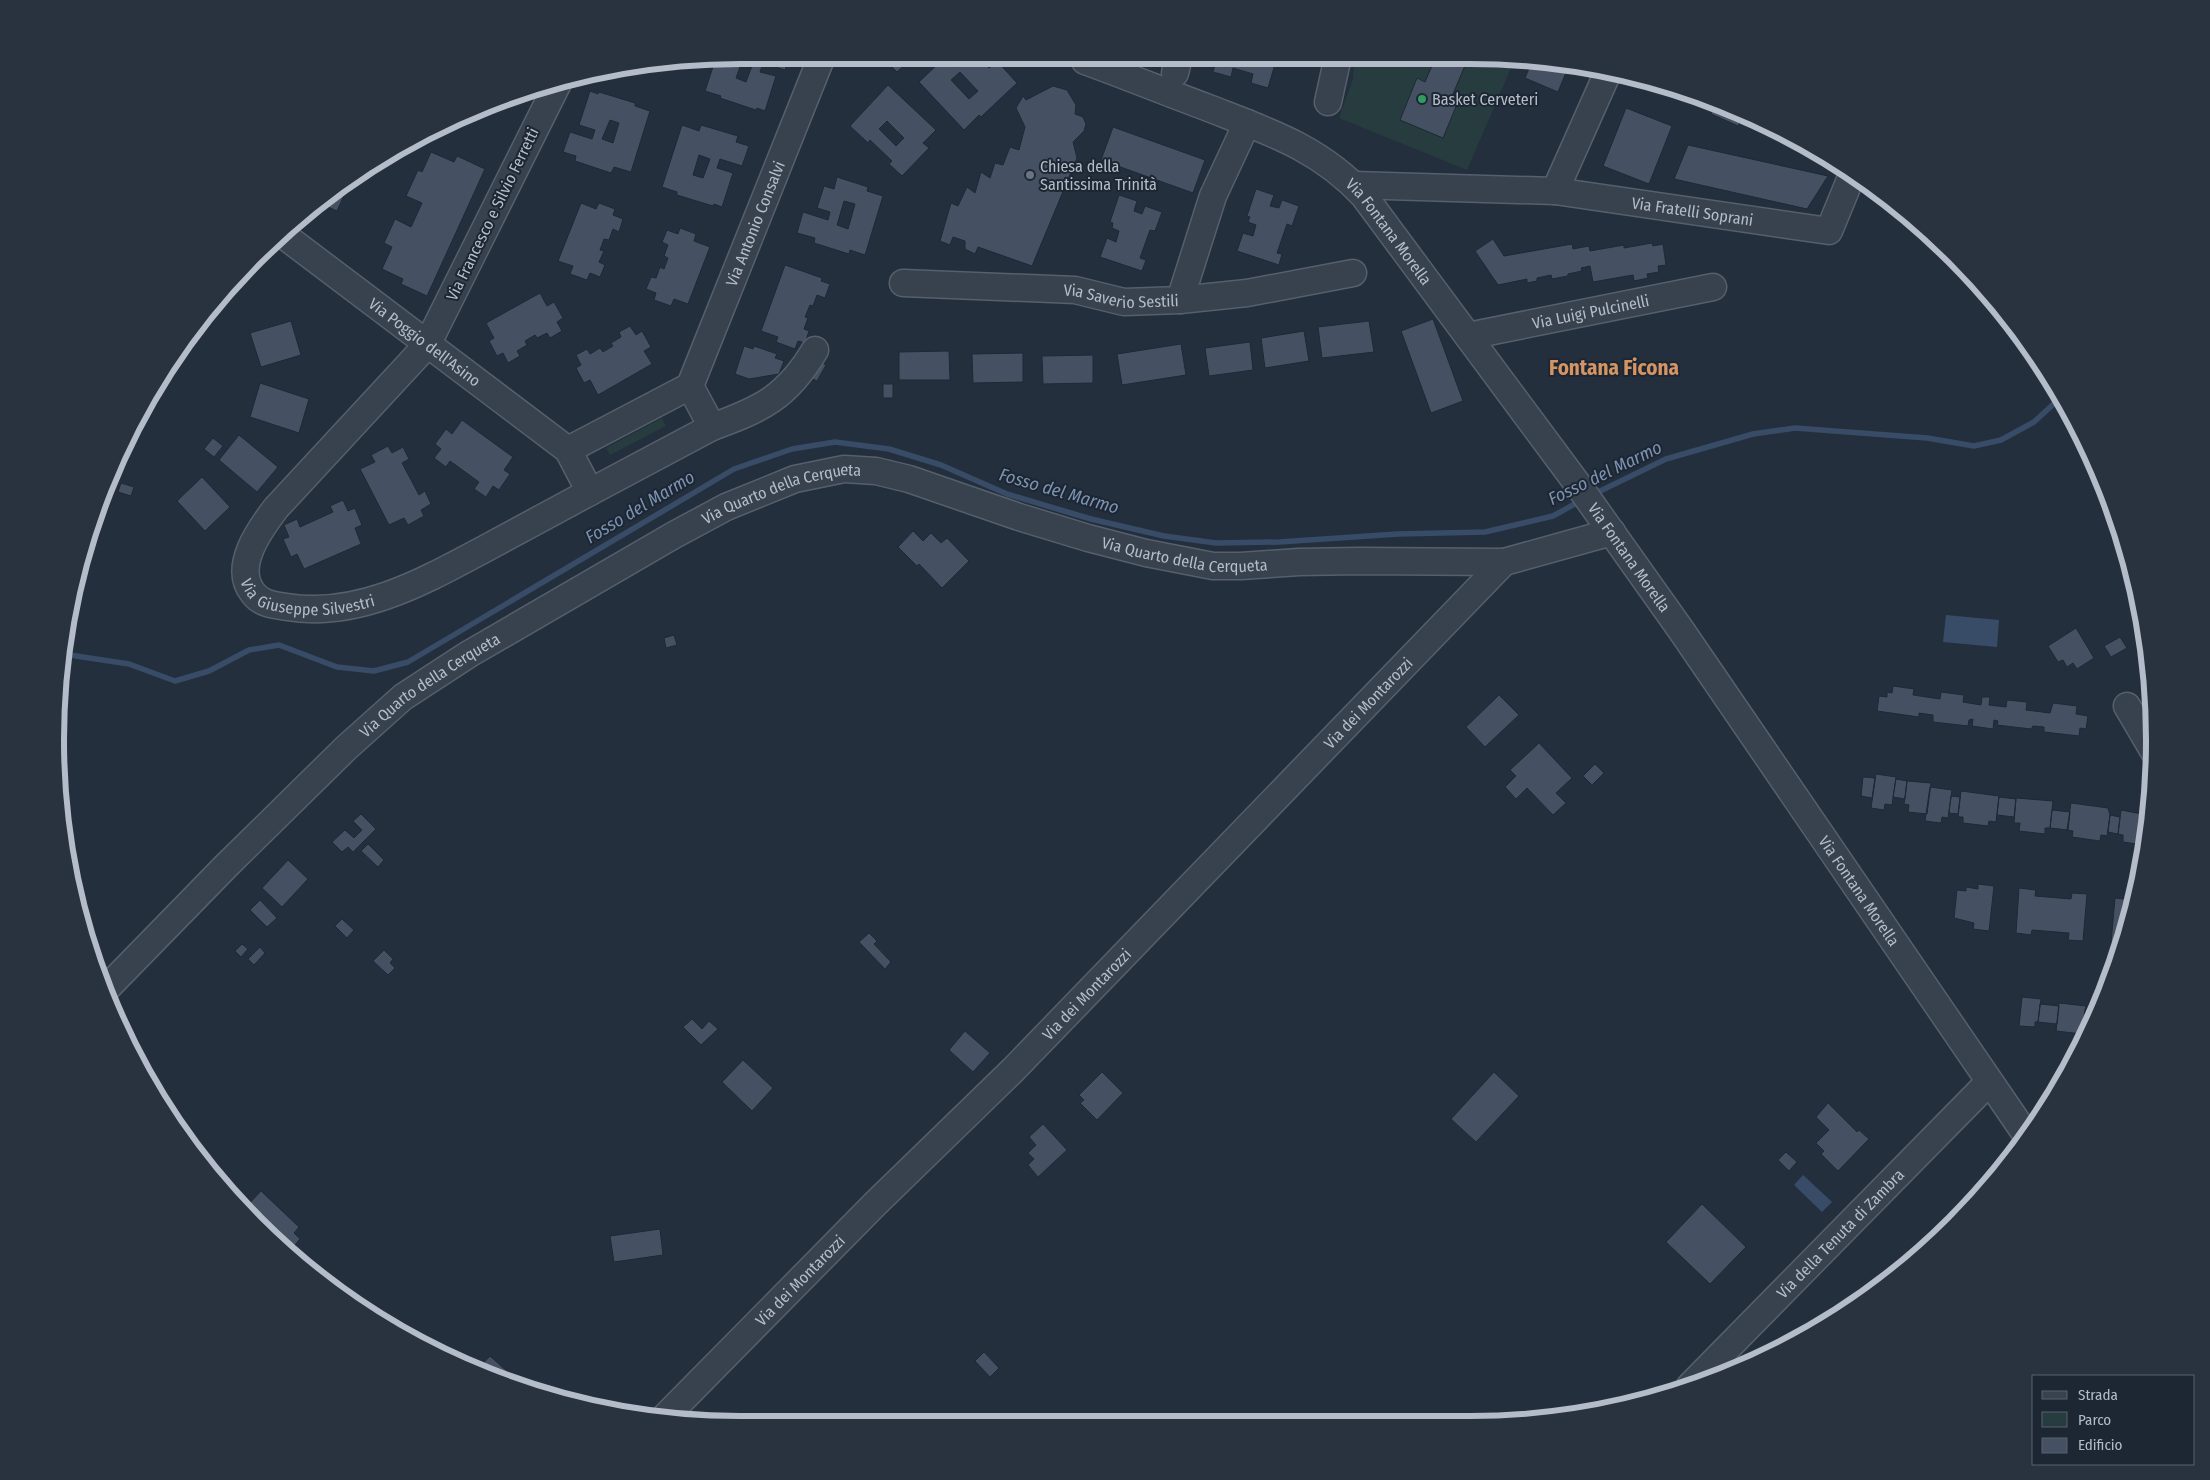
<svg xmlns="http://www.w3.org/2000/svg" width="2210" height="1480" font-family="'Fira Sans Condensed',sans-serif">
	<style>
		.green { fill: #263c3f }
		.water { fill: #394c67 }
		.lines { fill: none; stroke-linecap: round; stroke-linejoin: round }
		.stream { stroke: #394c67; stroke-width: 5.5 }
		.building { fill: #455162; stroke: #1f2835; fill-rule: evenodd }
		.minor-casing { stroke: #565f6c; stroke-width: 29 }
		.minor { stroke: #38414e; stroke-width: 26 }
		.leisure-dot { fill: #2e9e5b; stroke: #1d2633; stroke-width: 2 }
		.worship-dot { fill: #6b7280; stroke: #1d2633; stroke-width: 2 }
		.labels { text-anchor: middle; stroke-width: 4; stroke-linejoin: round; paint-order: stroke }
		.poi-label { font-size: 16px; fill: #b4bcc9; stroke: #1d2633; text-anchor: start }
		.street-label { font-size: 16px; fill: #b4bcc9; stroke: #1d2633 }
		.water-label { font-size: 18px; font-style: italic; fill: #7c92b1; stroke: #1d2633 }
		.district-label { font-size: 21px; font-weight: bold; fill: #d59563; stroke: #1d2633 }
		.rim { fill: none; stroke: #b4bcc9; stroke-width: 6 }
	</style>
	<rect width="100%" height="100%" fill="#242f3e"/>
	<!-- green -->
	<path class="green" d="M 1354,61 L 1514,61 L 1467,170 L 1339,118 L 1353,79 Z
		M 662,418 L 666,426 L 610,455 L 606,448 Z"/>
	<!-- water -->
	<path class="water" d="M 1946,615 L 1999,620 L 1997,647 L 1943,642 Z
		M 1803,1175 L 1832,1202 L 1822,1212 L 1794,1185 Z"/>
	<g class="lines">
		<!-- stream -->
		<path class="stream" d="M 1592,495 L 1666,459 L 1753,434 L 1795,428 L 1927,438 L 1974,446 L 2001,440 L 2034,422 L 2060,398
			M 63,654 L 129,664 L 175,681 L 209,671 L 249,650 L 279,645 L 337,667 L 374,671 L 408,662 L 734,469 L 792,449 L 835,442 L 889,449 L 941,465 L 1007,494 L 1091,519 L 1164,536 L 1216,543 L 1279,542 L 1398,534 L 1485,532 L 1553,516 L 1582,500"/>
	</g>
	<!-- building -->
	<path class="building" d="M 715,61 L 742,61 L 736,78 L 746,82 L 753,63 L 748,61 L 788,61 L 785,70 L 763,63 L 760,72 L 776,76 L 765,111 L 757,108 L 756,110 L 720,98 L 721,96 L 705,91 Z
		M 886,61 L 909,61 L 897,72 Z
		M 941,61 L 983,61 L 989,68 L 997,61 L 1017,83 L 981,117 L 979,115 L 964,130 L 919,82 ZM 960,72 L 978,91 L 969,99 L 951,80 Z
		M 1216,61 L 1276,61 L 1268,88 L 1251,83 L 1253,74 L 1233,68 L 1231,77 L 1213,72 Z
		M 1434,61 L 1467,61 L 1453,94 L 1460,97 L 1443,138 L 1400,120 L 1417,78 L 1425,82 Z
		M 1532,61 L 1560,61 L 1570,63 L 1558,92 L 1525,78 Z
		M 888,85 L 936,130 L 923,143 L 929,148 L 902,176 L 889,164 L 892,161 L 870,140 L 868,143 L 850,126 ZM 887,121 L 904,138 L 896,146 L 879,129 Z
		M 1053,86 L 1067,90 L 1076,105 L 1075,114 L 1083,117 L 1086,124 L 1084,131 L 1073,142 L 1077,158 L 1032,266 L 978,247 L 975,254 L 965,249 L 965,241 L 953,237 L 950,245 L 940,241 L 951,203 L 958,206 L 967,187 L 975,193 L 981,172 L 990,178 L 995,163 L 1003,165 L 1010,147 L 1019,150 L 1025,127 L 1016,108 L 1023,96 L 1026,100 Z
		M 590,91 L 598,94 L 599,92 L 635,103 L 635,106 L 650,111 L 631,172 L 614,167 L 611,173 L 575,161 L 576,156 L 563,152 L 570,132 L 592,139 L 595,130 L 579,125 ZM 610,120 L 619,123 L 613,143 L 602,139 Z
		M 1715,102 L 1745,114 L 1738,126 L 1711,114 Z
		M 1626,108 L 1672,126 L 1649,184 L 1603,166 Z
		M 682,125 L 699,131 L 701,125 L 738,136 L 736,142 L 749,146 L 742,166 L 720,159 L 717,168 L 733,173 L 722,207 L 714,204 L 713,206 L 677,195 L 677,192 L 662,187 ZM 699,155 L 710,159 L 703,178 L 693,175 Z
		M 1113,127 L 1205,160 L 1193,193 L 1101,160 Z
		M 1688,145 L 1828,176 L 1807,209 L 1674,179 Z
		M 431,152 L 454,162 L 457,156 L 485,169 L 427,296 L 401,284 L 403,279 L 382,269 L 392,247 L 384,243 L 395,219 L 411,227 L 422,203 L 406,196 L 418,170 L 422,172 Z
		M 837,177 L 868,187 L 867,191 L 883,196 L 865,255 L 850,250 L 849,254 L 814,243 L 815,238 L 797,233 L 803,212 L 828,220 L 830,212 L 817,208 L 824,186 L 834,189 ZM 844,201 L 855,204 L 848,229 L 837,225 Z
		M 347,181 L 350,182 L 337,211 L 319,203 Z
		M 1256,189 L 1274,195 L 1270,206 L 1279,208 L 1282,200 L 1299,206 L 1292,226 L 1287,224 L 1277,253 L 1282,254 L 1279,265 L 1237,251 L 1243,233 L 1253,236 L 1256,225 L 1248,222 L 1250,217 L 1247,216 Z
		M 1119,195 L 1137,201 L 1134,211 L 1142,214 L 1145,206 L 1162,212 L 1155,231 L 1150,230 L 1140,258 L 1146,260 L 1142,271 L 1100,257 L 1107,238 L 1116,242 L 1119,231 L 1112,228 L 1113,223 L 1110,222 Z
		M 581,203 L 596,209 L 599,203 L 615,209 L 613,215 L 623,219 L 619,232 L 613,229 L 609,240 L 604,239 L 600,250 L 604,251 L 599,262 L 605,265 L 600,277 L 590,273 L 587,280 L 570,274 L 573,266 L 558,261 Z
		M 680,228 L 696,234 L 694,241 L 710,247 L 688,304 L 674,299 L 671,306 L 654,300 L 656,293 L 646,289 L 651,277 L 656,278 L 660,267 L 664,269 L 668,258 L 664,256 L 668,245 L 662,242 L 667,230 L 678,234 Z
		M 1493,239 L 1504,256 L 1572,244 L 1573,249 L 1589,246 L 1590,251 L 1624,245 L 1624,248 L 1652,243 L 1653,246 L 1663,244 L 1666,265 L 1658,266 L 1659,272 L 1647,274 L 1648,278 L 1634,281 L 1633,275 L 1593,282 L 1590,266 L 1581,268 L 1582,271 L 1568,274 L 1568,276 L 1552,279 L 1551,275 L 1537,278 L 1537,281 L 1527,283 L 1527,279 L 1498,285 L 1475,251 Z
		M 785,265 L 822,278 L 821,281 L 830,284 L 825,298 L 817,295 L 813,306 L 810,305 L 805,317 L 808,318 L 804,329 L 809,331 L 805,343 L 798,341 L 795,349 L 776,342 L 778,337 L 761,331 Z
		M 540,293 L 547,306 L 554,302 L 563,318 L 557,322 L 562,331 L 550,338 L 547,333 L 537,338 L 535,335 L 525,341 L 527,345 L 517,351 L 520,356 L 508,363 L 503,353 L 497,356 L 489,341 L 494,338 L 486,323 Z
		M 1433,319 L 1463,401 L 1431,413 L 1401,331 Z
		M 291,321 L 301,355 L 261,367 L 250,333 Z
		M 1369,321 L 1374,352 L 1322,358 L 1318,327 Z
		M 630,326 L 636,335 L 642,331 L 651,347 L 644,351 L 652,364 L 598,395 L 590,380 L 584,383 L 576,368 L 581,365 L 576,355 L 587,349 L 590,354 L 600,348 L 603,352 L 613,346 L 611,343 L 621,337 L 619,332 Z
		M 1304,331 L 1309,361 L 1265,368 L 1261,338 Z
		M 1250,342 L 1253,370 L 1209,376 L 1205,348 Z
		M 1181,344 L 1186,375 L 1122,385 L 1117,354 Z
		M 744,346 L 753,349 L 754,346 L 777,354 L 775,358 L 784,361 L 779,374 L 749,379 L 735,374 Z
		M 949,351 L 950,380 L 899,380 L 899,352 Z
		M 1023,353 L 1023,382 L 973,383 L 972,354 Z
		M 1093,355 L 1093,383 L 1043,384 L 1042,356 Z
		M 821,362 L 826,365 L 817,381 L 811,378 Z
		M 260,383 L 309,399 L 299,433 L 250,417 Z
		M 883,384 L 893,384 L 893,398 L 883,398 Z
		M 140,420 L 145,423 L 141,432 L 135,430 Z
		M 462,420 L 513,457 L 504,470 L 510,474 L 499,490 L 493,486 L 486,497 L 474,489 L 479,482 L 450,461 L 446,467 L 434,458 L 441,449 L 435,444 L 446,429 L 452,434 Z
		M 239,435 L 278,467 L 257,492 L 219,460 Z
		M 213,438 L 223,446 L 214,457 L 204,449 Z
		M 388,446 L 392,453 L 403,447 L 409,459 L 402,463 L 419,495 L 425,491 L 431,504 L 421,510 L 424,516 L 408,525 L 404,518 L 389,525 L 360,469 L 375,462 L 371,455 Z
		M 202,477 L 230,507 L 205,531 L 177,501 Z
		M 121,483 L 134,487 L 131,496 L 118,492 Z
		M 343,500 L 348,511 L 355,508 L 362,525 L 355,528 L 361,544 L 304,569 L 297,554 L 291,557 L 283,539 L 289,537 L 284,525 L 297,519 L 300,527 L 333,512 L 330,506 Z
		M 913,531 L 923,541 L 931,533 L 941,543 L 947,538 L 969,561 L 942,588 L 919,564 L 917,566 L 898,547 Z
		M 2076,628 L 2094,658 L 2077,669 L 2073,663 L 2067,667 L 2063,660 L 2058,662 L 2048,646 Z
		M 674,635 L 677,645 L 666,648 L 664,638 Z
		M 2120,637 L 2127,648 L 2111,657 L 2104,646 Z
		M 1893,686 L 1914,689 L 1913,695 L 1940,699 L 1941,692 L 1964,695 L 1963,702 L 1981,705 L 1982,697 L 1990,697 L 1989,705 L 2006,707 L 2007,700 L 2027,702 L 2026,710 L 2050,713 L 2053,703 L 2077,706 L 2076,714 L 2088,716 L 2086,729 L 2080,728 L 2079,736 L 2044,732 L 2044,727 L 2033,726 L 2031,729 L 1997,725 L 1998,721 L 1994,720 L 1993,729 L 1972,726 L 1973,719 L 1969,720 L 1968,726 L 1933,722 L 1933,715 L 1919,713 L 1919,717 L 1877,711 L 1879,696 L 1887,697 L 1887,692 L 1892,693 Z
		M 1499,695 L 1519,715 L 1485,747 L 1466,727 Z
		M 1539,743 L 1572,778 L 1556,793 L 1566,803 L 1553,815 L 1527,788 L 1516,799 L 1505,787 L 1516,776 L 1510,770 Z
		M 1595,764 L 1604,773 L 1592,785 L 1583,776 Z
		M 1876,774 L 1896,777 L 1892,805 L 1885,804 L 1884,810 L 1871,808 Z
		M 1863,777 L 1875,778 L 1872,798 L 1861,796 Z
		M 1896,779 L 1907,781 L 1905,799 L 1893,797 Z
		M 1907,781 L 1931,783 L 1927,814 L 1908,812 L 1909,805 L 1904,804 Z
		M 1930,787 L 1952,790 L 1948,818 L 1942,817 L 1941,823 L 1925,821 Z
		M 1961,791 L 1999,796 L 1996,822 L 1989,821 L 1988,826 L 1963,823 L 1963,817 L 1958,817 Z
		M 1951,796 L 1960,797 L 1958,814 L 1949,813 Z
		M 1999,797 L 2016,799 L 2014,817 L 1997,815 Z
		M 2016,798 L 2053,801 L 2050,828 L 2045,828 L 2045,834 L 2019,831 L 2020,823 L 2014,823 Z
		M 2071,803 L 2108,808 L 2110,815 L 2107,836 L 2101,835 L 2100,841 L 2072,837 L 2073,831 L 2067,830 Z
		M 2052,810 L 2070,812 L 2068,830 L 2050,828 Z
		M 2121,810 L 2142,814 L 2137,844 L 2123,842 L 2123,835 L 2118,834 Z
		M 361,814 L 376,829 L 353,852 L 348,847 L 342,852 L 332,842 L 345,830 L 354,838 L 362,830 L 353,821 Z
		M 2110,815 L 2120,817 L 2118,834 L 2108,832 Z
		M 368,844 L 384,860 L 378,867 L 361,851 Z
		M 288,860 L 308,879 L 282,907 L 262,888 Z
		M 1978,884 L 1994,886 L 1989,931 L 1973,929 L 1974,923 L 1954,918 L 1957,890 L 1966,891 L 1966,887 L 1978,889 Z
		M 2019,888 L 2036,890 L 2035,896 L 2071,899 L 2072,893 L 2087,894 L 2083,941 L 2068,940 L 2069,933 L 2032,930 L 2031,935 L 2016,933 Z
		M 2115,898 L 2132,900 L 2132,906 L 2120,944 L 2111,943 Z
		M 260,900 L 277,918 L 267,927 L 250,910 Z
		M 342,919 L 354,930 L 347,938 L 335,926 Z
		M 869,933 L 877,941 L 874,944 L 891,962 L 885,969 L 859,942 Z
		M 242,944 L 248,949 L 241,957 L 235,951 Z
		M 260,947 L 265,953 L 254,965 L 248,959 Z
		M 384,950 L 393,959 L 390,963 L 395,968 L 388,975 L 373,961 Z
		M 2022,997 L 2041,999 L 2038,1022 L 2035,1022 L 2035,1027 L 2019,1026 Z
		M 2059,1003 L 2086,1006 L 2082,1034 L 2056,1031 Z
		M 2040,1004 L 2059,1006 L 2057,1024 L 2038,1022 Z
		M 2085,1009 L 2098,1011 L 2090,1027 L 2083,1026 Z
		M 692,1019 L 702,1029 L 709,1021 L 718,1029 L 701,1045 L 683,1027 Z
		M 965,1031 L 990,1053 L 973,1072 L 949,1050 Z
		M 743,1060 L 773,1088 L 752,1111 L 722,1082 Z
		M 1102,1072 L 1123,1093 L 1097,1120 L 1080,1103 L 1084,1100 L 1079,1095 Z
		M 1494,1072 L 1519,1096 L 1476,1142 L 1451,1119 Z
		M 1828,1103 L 1857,1132 L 1859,1130 L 1869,1139 L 1838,1171 L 1821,1154 L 1824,1151 L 1816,1143 L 1829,1130 L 1816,1117 Z
		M 1043,1124 L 1067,1150 L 1038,1177 L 1028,1165 L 1034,1159 L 1028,1153 L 1036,1145 L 1029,1137 Z
		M 1786,1152 L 1797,1162 L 1789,1171 L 1778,1160 Z
		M 261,1191 L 299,1227 L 294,1233 L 300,1239 L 289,1252 L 256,1225 L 244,1209 Z
		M 1702,1204 L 1746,1247 L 1710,1284 L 1666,1242 Z
		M 660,1229 L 663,1255 L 614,1262 L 610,1236 Z
		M 984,1352 L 999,1368 L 990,1377 L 975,1361 Z
		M 490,1356 L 527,1389 L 526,1390 L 481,1373 L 478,1369 Z"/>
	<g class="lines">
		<!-- minor casing -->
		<g class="minor-casing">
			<g id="minor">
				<path id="s1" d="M 1085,61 C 1126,76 1166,92 1206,107 C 1267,131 1319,147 1364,196 L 1576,482 L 1681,630 L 2027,1136"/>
				<path d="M 1175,73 L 1178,61"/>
				<path id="s2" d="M 558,83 L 427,345 L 276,508 C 260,529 232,567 253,593 C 261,604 274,605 287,607 C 360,619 428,579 490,546 C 523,528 557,510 590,492"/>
				<path d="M 1328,102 L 1337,61"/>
				<path id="s3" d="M 1354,185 L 1555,191 L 1829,231 L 1852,175"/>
				<path d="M 1555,191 L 1608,72"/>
				<path id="s4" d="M 282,234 L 568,450 L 590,492 L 712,427 L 690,386 L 568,450"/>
				<path id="s5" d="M 903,283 L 1075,290 L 1124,302 L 1180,300 L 1213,196 L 1247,123"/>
				<path d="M 1180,300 L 1247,293 L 1353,273"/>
				<path id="s6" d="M 1468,336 L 1713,287"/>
				<path id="s7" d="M 690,386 L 820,61"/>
				<path d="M 712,427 C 762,409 787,397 815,350"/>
				<path d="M 2127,706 L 2154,752"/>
				<path id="s8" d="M 104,991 L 226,866 L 346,748 L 403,697 L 469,654 L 674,535 L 726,507 L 795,479 L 844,469 L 876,471 L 909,479 L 1019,517 L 1088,538 L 1146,553 L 1213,566 L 1241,566 L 1299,562 L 1359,561 L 1504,562 L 1612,532"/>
				<path id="s9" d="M 1690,1386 L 1989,1082"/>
				<path id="s10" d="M 663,1419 L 875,1204 L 1013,1070 L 1504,562"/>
			</g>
		</g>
		<!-- minor -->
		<use href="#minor" class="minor"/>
	</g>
	<!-- markers -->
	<circle class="leisure-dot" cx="1422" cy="99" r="5"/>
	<circle class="worship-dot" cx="1030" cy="175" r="5"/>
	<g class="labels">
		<!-- poi labels -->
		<g class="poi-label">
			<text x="1432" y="105">Basket Cerveteri</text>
			<text x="1040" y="172">Chiesa della<tspan x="1040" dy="18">Santissima Trinità</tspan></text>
		</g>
		<!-- street labels -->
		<g class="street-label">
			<text dy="6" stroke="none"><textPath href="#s3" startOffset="340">Via Fratelli Soprani</textPath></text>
			<text transform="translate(492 214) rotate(-64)" y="6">Via Francesco e Silvio Ferretti</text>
			<text dy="6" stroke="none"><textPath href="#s7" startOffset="175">Via Antonio Consalvi</textPath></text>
			<text dy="6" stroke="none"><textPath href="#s1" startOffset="356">Via Fontana Morella</textPath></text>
			<text dy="6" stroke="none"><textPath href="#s5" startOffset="219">Via Saverio Sestili</textPath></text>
			<text dy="6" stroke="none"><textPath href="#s6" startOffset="125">Via Luigi Pulcinelli</textPath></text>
			<text dy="6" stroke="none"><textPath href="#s4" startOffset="179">Via Poggio dell'Asino</textPath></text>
			<text dy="6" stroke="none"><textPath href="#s8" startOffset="852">Via Quarto della Cerqueta</textPath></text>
			<text dy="6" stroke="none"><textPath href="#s8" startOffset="1272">Via Quarto della Cerqueta</textPath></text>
			<text dy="6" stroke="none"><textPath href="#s1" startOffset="761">Via Fontana Morella</textPath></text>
			<text dy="6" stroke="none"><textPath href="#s2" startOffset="665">Via Giuseppe Silvestri</textPath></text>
			<text dy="6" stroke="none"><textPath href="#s8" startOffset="448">Via Quarto della Cerqueta</textPath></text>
			<text dy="6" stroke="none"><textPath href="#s10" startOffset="1005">Via dei Montarozzi</textPath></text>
			<text dy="6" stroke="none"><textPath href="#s1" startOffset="1166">Via Fontana Morella</textPath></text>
			<text dy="6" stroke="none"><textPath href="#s10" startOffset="600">Via dei Montarozzi</textPath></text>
			<text dy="6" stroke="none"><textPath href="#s9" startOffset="214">Via della Tenuta di Zambra</textPath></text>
			<text dy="6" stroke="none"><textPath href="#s10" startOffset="195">Via dei Montarozzi</textPath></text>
		</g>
		<!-- water labels -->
		<g class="water-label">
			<text transform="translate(1605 473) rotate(-26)" y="6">Fosso del Marmo</text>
			<text transform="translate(1059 491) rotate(16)" y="6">Fosso del Marmo</text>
			<text transform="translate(640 507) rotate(-31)" y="6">Fosso del Marmo</text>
		</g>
		<!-- district labels -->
		<g class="district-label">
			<text x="1614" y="375">Fontana Ficona</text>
		</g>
	</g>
	<!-- crop -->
	<path d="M0 0H2210V1480H0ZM740 64H1470A676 676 0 0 1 2146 740V740A676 676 0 0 1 1470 1416H740A676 676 0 0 1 64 740V740A676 676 0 0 1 740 64Z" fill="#29323f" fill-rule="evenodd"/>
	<path class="rim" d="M740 64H1470A676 676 0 0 1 2146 740V740A676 676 0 0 1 1470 1416H740A676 676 0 0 1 64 740V740A676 676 0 0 1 740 64Z"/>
	<!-- legend -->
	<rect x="2032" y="1375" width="162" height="90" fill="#1d2633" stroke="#59626f"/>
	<rect x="2042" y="1391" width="25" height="8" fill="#38414e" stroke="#59626f"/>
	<text x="2078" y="1400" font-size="15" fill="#b4bcc9">Strada</text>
	<rect x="2042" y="1412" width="25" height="15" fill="#263c3f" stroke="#59626f"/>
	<text x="2078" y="1425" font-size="15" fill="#b4bcc9">Parco</text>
	<rect x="2042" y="1438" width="25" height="15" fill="#455162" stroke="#59626f"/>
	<text x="2078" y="1450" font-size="15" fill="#b4bcc9">Edificio</text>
</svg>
